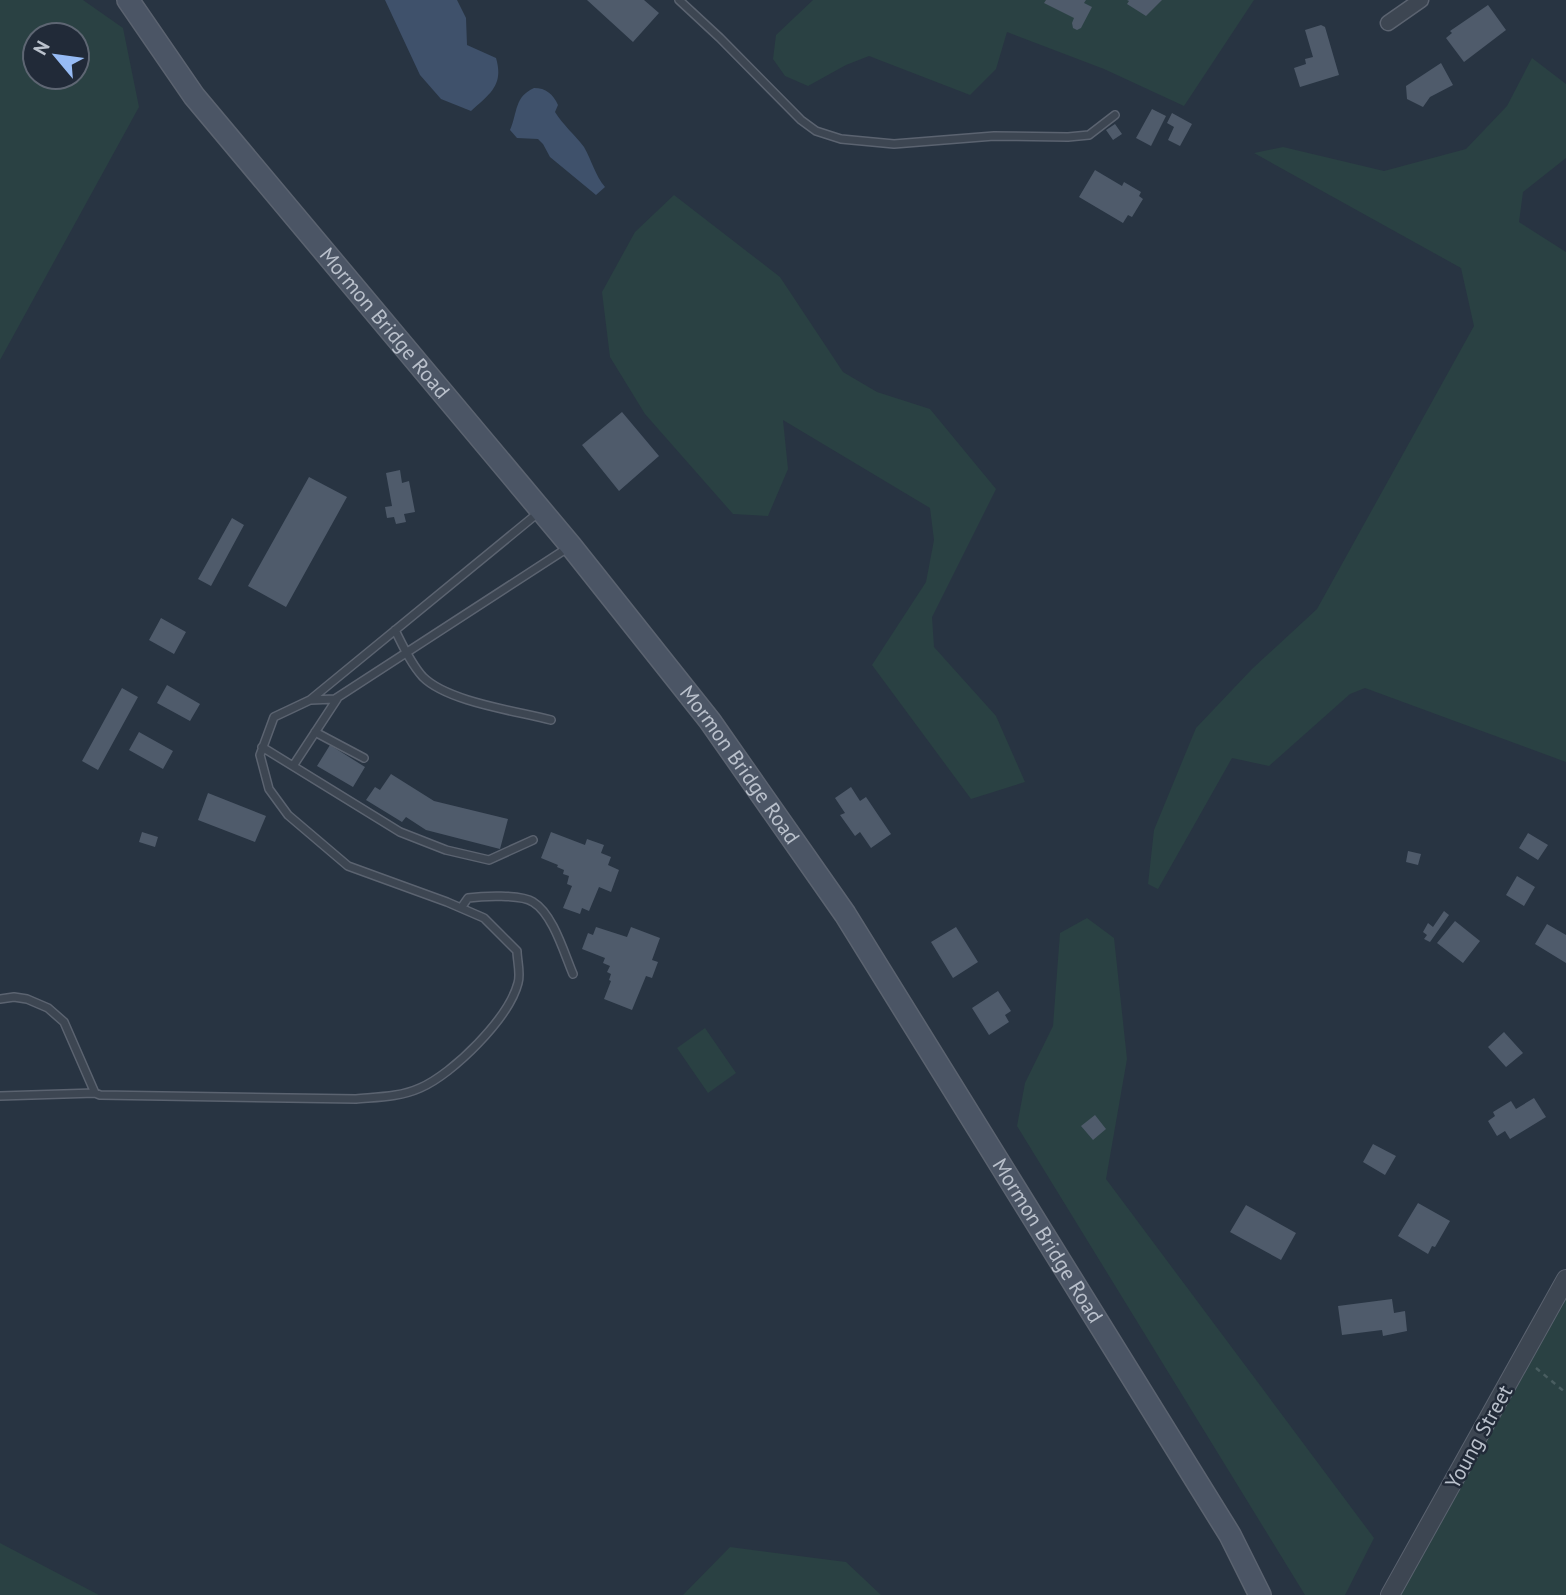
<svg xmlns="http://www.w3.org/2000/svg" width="1566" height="1595" font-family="'PT Sans',sans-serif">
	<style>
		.green { fill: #2a4143; fill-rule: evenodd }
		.water { fill: #3f516b }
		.building { fill: #4f5b6b }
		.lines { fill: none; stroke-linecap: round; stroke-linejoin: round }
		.service-casing { stroke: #5b6370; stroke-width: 10 }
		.minor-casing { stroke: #5b6370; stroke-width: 17 }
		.tertiary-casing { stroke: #5b6370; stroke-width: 20 }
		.secondary-casing { stroke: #5b6370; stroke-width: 24 }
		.path { stroke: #495d60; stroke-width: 2.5; stroke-dasharray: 5 5; stroke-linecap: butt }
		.service { stroke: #3d4652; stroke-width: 7 }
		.minor { stroke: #3d4652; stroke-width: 14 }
		.tertiary { stroke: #3d4652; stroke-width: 18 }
		.secondary { stroke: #4b5565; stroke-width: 21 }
		.labels { text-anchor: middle; stroke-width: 5; stroke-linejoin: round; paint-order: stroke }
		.street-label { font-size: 21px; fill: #bac1cc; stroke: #212a38 }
	</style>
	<rect width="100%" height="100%" fill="#283442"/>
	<!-- green -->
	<path class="green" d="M 0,0 L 83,0 L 123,28 L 139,107 L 0,360 ZM 35,35 L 77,35 L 77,77 L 35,77 Z
		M 813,0 L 1254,0 L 1184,106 L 1104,69 L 1007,32 L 996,69 L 970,95 L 869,56 L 846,65 L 808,86 L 785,76 L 773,59 L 776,35 Z
		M 1532,58 L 1566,84 L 1566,158 L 1523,192 L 1519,222 L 1566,252 L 1566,762 L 1365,688 L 1350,694 L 1269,766 L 1232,758 L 1158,889 L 1148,884 L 1154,830 L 1196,728 L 1252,669 L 1317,609 L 1474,326 L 1461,268 L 1254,153 L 1283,147 L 1384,171 L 1466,149 L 1507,106 Z
		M 674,195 L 780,277 L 843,372 L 877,392 L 930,409 L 996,489 L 932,617 L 934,647 L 996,716 L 1025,782 L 971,799 L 872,665 L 926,582 L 934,540 L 930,508 L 783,420 L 788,469 L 768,516 L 733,514 L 645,414 L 610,357 L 602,292 L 635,232 Z
		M 1087,918 L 1114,938 L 1127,1059 L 1106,1179 L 1374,1538 L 1345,1595 L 1305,1595 L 1017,1126 L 1025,1083 L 1053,1026 L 1060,933 Z
		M 705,1028 L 736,1073 L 708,1093 L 677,1048 Z
		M 1566,1296 L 1566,1595 L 1398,1595 Z
		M 0,1543 L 99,1595 L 0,1595 Z
		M 730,1547 L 846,1562 L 881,1595 L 683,1595 Z"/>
	<!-- water -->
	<path class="water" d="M 385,0 L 457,0 L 466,18 L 467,45 L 496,58 C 504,85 490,94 471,111 L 441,99 L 420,75 Z
		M 534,88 C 546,88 553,94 558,105 L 555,112 C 563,125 575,135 584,147 C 592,161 595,175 605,187 L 596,195 L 550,157 L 543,144 L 538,139 L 517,138 L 510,130 C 518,112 514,97 534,88 Z"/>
	<!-- building -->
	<path class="building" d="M 587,0 L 644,0 L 659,13 L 633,42 Z
		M 1046,0 L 1086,0 L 1084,3 L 1092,7 L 1081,28 L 1077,30 L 1073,28 L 1072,23 L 1074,18 L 1044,3 Z
		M 1127,0 L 1162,0 L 1146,16 L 1127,4 L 1129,1 Z
		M 1488,5 L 1506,30 L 1464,62 L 1446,38 L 1452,33 L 1450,31 Z
		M 1321,25 L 1325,27 L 1339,75 L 1300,87 L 1294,68 L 1306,64 L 1305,59 L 1313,57 L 1305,30 Z
		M 1441,63 L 1453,85 L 1430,97 L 1423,107 L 1407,99 L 1406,86 Z
		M 1152,109 L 1166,116 L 1151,146 L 1136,138 Z
		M 1172,113 L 1192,124 L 1180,146 L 1168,140 L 1174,127 L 1167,123 Z
		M 1115,124 L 1122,134 L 1113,140 L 1106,130 Z
		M 1095,170 L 1122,186 L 1124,182 L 1141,192 L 1139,196 L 1143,199 L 1132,217 L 1128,215 L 1123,223 L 1079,197 Z
		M 622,412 L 659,456 L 619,491 L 582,445 Z
		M 400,470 L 402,483 L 409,481 L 415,512 L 404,514 L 406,522 L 396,524 L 394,517 L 387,518 L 385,507 L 392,506 L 386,473 Z
		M 309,477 L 347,497 L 286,607 L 248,586 Z
		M 232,518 L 244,525 L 211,586 L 198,579 Z
		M 161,618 L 186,632 L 174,654 L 149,640 Z
		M 167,685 L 200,704 L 190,721 L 157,703 Z
		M 122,688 L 138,697 L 98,770 L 82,761 Z
		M 139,732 L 173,751 L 163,769 L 129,750 Z
		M 330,745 L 365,767 L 353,787 L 317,766 Z
		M 391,774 L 434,801 L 508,819 L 500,849 L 426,830 L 406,817 L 402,822 L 366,800 L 375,787 L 380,790 Z
		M 851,787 L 860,801 L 866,797 L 891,834 L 871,848 L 860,832 L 855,836 L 840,815 L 845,813 L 835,798 Z
		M 208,793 L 266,816 L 255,842 L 198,820 Z
		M 142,832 L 158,837 L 155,847 L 139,842 Z
		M 551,832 L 585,845 L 587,839 L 604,845 L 601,853 L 611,857 L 608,865 L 619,870 L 611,892 L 599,887 L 589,911 L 582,908 L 580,914 L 563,908 L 572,886 L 567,884 L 569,876 L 563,874 L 564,870 L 557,867 L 558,865 L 541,858 Z
		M 1528,833 L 1548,845 L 1538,860 L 1519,848 Z
		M 1408,851 L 1421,854 L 1418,865 L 1406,862 Z
		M 1517,876 L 1535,887 L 1524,906 L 1506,895 Z
		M 1444,911 L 1449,915 L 1430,942 L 1424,939 L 1427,935 L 1423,932 L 1428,923 L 1433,927 Z
		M 1455,921 L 1480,941 L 1463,963 L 1437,943 Z
		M 1547,924 L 1566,935 L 1566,963 L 1535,944 Z
		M 596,927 L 627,937 L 631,927 L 660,938 L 652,960 L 658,962 L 652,978 L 646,976 L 632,1010 L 604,999 L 611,981 L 609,980 L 611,974 L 607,972 L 610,966 L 603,963 L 605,958 L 582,949 L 588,933 L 593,935 Z
		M 956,927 L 978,962 L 953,978 L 931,942 Z
		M 998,991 L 1011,1011 L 1005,1015 L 1009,1022 L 989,1035 L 972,1008 Z
		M 1504,1032 L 1523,1053 L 1506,1067 L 1488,1047 Z
		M 1534,1098 L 1546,1117 L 1510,1139 L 1505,1131 L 1497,1136 L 1488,1121 L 1495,1116 L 1493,1112 L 1511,1101 L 1516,1109 Z
		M 1095,1115 L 1106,1129 L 1093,1140 L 1081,1126 Z
		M 1373,1144 L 1396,1156 L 1385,1175 L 1363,1162 Z
		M 1418,1203 L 1450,1221 L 1435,1247 L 1432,1246 L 1428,1254 L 1398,1236 Z
		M 1246,1205 L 1296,1233 L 1281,1260 L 1230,1232 Z
		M 1392,1299 L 1394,1313 L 1405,1311 L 1407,1331 L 1383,1336 L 1382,1330 L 1342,1335 L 1338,1306 Z"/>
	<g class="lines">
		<!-- service casing -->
		<g class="service-casing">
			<path id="service" d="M 679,0 L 720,38 L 801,120 L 816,131 L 841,139 L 894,144 L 994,136 L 1068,137 L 1089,135 L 1115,115
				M 395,630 C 403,646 411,664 423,677 C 448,702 517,711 551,720
				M 311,700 L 335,699 L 569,547
				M 315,732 L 364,758
				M 262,747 L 400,832 L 446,850 L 489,860 L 533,840
				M 293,766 L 337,699
				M 461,908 L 468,898 C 482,896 521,894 533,902 C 553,914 564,953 573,974
				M 0,999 L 14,997 L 27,999 L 48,1008 L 64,1022 L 95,1093
				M 0,1096 L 95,1093 L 100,1095 L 356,1099 C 378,1097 400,1097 420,1088 C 453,1074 509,1018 518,983 C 521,974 517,960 517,951 L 484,918 L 447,902 L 348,866 L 288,815 L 269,789 L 260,755 L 274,717 L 310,700 L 538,513"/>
		</g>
		<!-- minor casing -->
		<g class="minor-casing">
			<path id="minor" d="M 1388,23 L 1421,0"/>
		</g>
		<!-- tertiary casing -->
		<g class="tertiary-casing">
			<path id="tertiary" d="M 1390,1595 L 1566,1279"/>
		</g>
		<!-- secondary casing -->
		<g class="secondary-casing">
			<g id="secondary">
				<path id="s1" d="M 128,0 L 194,96 L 571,546 L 710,721 L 845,914 L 1230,1535 L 1260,1595"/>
			</g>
		</g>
		<!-- path -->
		<path class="path" d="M 1536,1368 L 1566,1393"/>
		<!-- service -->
		<use href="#service" class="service"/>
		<!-- minor -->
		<use href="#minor" class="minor"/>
		<!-- tertiary -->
		<use href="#tertiary" class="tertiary"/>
		<!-- secondary -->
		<use href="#secondary" class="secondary"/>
	</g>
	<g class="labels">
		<!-- street labels -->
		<g class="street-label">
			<text dy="7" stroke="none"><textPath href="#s1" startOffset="413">Mormon Bridge Road</textPath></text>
			<text dy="7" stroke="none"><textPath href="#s1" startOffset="980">Mormon Bridge Road</textPath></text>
			<text dy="7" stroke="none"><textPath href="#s1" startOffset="1547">Mormon Bridge Road</textPath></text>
			<text transform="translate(1479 1437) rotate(-61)" y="7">Young Street</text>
		</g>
	</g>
	<!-- north arrow -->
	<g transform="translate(56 56) rotate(299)"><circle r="33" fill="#212a38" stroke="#5e6673" stroke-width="2"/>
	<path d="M0-5L12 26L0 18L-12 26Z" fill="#96bbf5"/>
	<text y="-10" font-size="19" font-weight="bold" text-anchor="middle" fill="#bac1cc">N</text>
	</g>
</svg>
